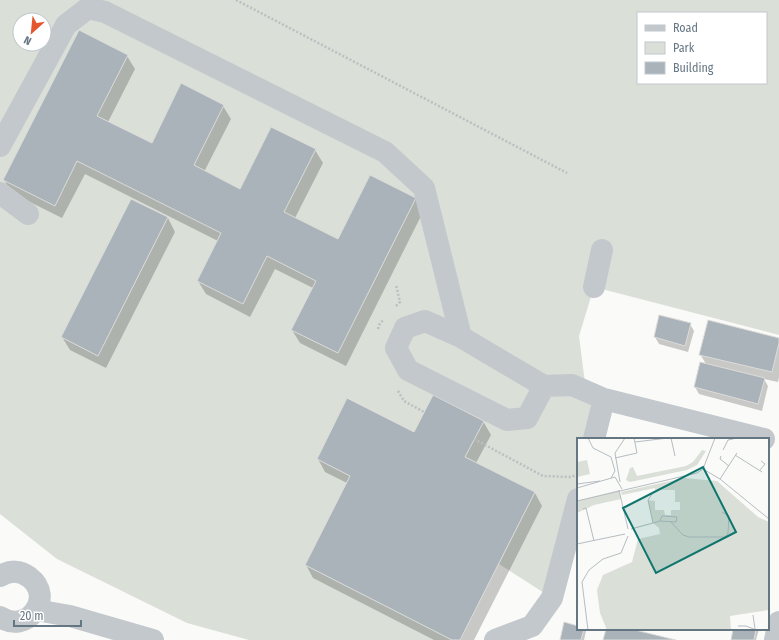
<svg xmlns="http://www.w3.org/2000/svg" width="779" height="640" font-family="'Fira Sans Condensed',sans-serif">
	<style>
		.green { fill: #dadfd7; fill-rule: evenodd }
		.shadow { fill: #0003 }
		.building { fill: #aab3b9; stroke: #dcdcda }
		.lines { fill: none; stroke-linecap: round; stroke-linejoin: round }
		.path { stroke: #bbbfc2; stroke-width: 2.5; stroke-dasharray: 2 2; stroke-linecap: butt }
		.minor { stroke: #c3c8cc; stroke-width: 22 }
		.inset-road { fill: none; stroke: #b5bdc2; stroke-width: 1 }
		.view { fill: #0f766e; fill-opacity: 0.15; stroke: #0f766e; stroke-width: 2 }
		.inset-edge { fill: none; stroke: #657683; stroke-width: 2 }
	</style>
	<rect width="100%" height="100%" fill="#fafaf8"/>
	<!-- green -->
	<path class="green" d="M 0,0 L 779,0 L 779,335 L 594,287 L 579,336 L 586,391 L 604,399 L 594,439 L 578,439 L 578,499 L 552,598 L 499,564 L 535,492 L 465,457 L 484,420 L 433,395 L 414,432 L 348,398 L 317,459 L 350,476 L 305,565 L 452,640 L 249,640 L 187,623 L 57,559 L 0,514 ZM 638,13 L 766,13 L 766,83 L 638,83 ZM 20,20 L 44,20 L 44,44 L 20,44 Z"/>
	<!-- shadow -->
	<path class="shadow" d="M 127,56 L 135,69 L 108,122 L 152,144 L 223,106 L 231,119 L 204,172 L 241,190 L 315,150 L 323,163 L 295,218 L 338,240 L 415,199 L 423,212 L 346,366 L 300,343 L 292,330 L 313,288 L 275,269 L 250,317 L 206,294 L 198,281 L 218,241 L 85,174 L 62,218 L 12,193 L 4,180 Z
		M 131,200 L 168,218 L 175,232 L 106,368 L 70,350 L 62,337 Z
		M 660,316 L 690,324 L 694,331 L 688,352 L 659,344 L 655,337 Z
		M 779,339 L 779,377 L 778,382 L 764,379 L 768,386 L 762,411 L 699,394 L 695,387 L 706,364 L 700,354 Z
		M 483,421 L 491,435 L 476,463 L 535,493 L 542,506 L 474,640 L 434,640 L 313,578 L 306,565 L 347,483 L 325,472 L 318,459 Z
		M 578,627 L 578,629 L 585,629 L 586,631 L 584,640 L 561,640 Z
		M 734,629 L 759,629 L 756,640 L 732,640 Z"/>
	<!-- building -->
	<path class="building" d="M 79,30 L 128,55 L 97,116 L 152,143 L 181,83 L 224,105 L 194,165 L 240,189 L 271,127 L 316,149 L 284,212 L 338,239 L 370,175 L 416,198 L 338,353 L 291,330 L 316,281 L 267,256 L 243,304 L 197,281 L 221,233 L 77,161 L 55,206 L 3,180 Z
		M 131,199 L 168,217 L 98,356 L 61,337 Z
		M 659,315 L 691,323 L 685,346 L 654,337 Z
		M 708,320 L 779,338 L 779,343 L 772,372 L 699,355 Z
		M 700,362 L 765,378 L 758,404 L 694,387 Z
		M 433,395 L 484,421 L 465,457 L 535,492 L 460,640 L 452,640 L 305,565 L 350,476 L 317,459 L 347,398 L 414,432 Z
		M 564,622 L 578,626 L 578,629 L 584,629 L 581,640 L 560,640 Z
		M 606,629 L 631,629 L 676,640 L 603,640 Z
		M 733,629 L 756,629 L 754,640 L 731,640 Z"/>
	<g class="lines">
		<!-- path -->
		<path class="path" d="M 236,0 L 567,173
			M 396,306 L 400,302 L 396,285
			M 378,329 L 379,325 L 383,320
			M 398,391 L 404,401 L 424,412
			M 474,439 L 543,476 L 571,477 L 578,474"/>
		<!-- minor -->
		<path class="minor" d="M 0,146 L 66,25 L 88,8 L 105,12 L 385,152 L 424,188 L 461,337
			M 0,193 L 28,214
			M 594,287 L 602,250
			M 544,386 L 461,337 L 425,321 L 405,328 L 396,348 L 408,370 L 507,420 L 527,418 L 544,386 L 572,385 L 604,399
			M 594,439 L 604,399 L 764,439
			M 0,576 C 10,570 20,570 29,577 C 56,597 27,635 0,617
			M 36,610 L 70,616 L 153,640
			M 495,640 L 532,626 L 552,598 L 578,499
			M 775,640 L 779,622"/>
	</g>
	<!-- overview -->
	<g transform="translate(577 438)">
		<rect width="192" height="192" fill="#fafaf8"/>
		<path d="M 125,12 L 129,13 L 120,27 L 110,32 L 53,44 L 49,42 L 53,30 L 56,29 L 60,38 L 109,28 L 116,24 ZM 10,22 L 13,36 L 0,39 L 0,24 ZM 107,40 L 140,43 L 181,79 L 192,84 L 192,172 L 153,178 L 154,192 L 30,192 L 23,175 L 20,152 L 26,137 L 55,124 L 61,101 L 83,96 L 82,90 L 76,85 L 71,62 L 78,63 L 78,72 L 87,72 L 88,77 L 94,77 L 94,72 L 103,72 L 103,64 L 98,64 L 98,52 L 78,52 L 78,50 L 45,57 L 44,54 ZM 42,52 L 44,61 L 17,67 L 0,75 L 0,63 Z" fill="#dadfd7"/>
		<path class="inset-road" d="M 11,0 L 16,10 L 34,19 L 38,33 L 34,40M 94,0 L 98,18M 58,4 L 91,0M 146,12 L 151,2 L 160,0M 158,17 L 185,34M 144,18 L 143,21 L 152,28M 38,20 L 60,15 L 57,0M 126,31 L 138,0M 183,32 L 188,26 L 184,23M 143,41 L 160,15M 43,44 L 38,15 L 48,0M 0,46 L 23,43M 0,50 L 38,39 L 45,51M 42,52 L 51,91M 0,63 L 120,35 L 126,31 L 143,41 L 192,81M 6,71 L 9,70 L 17,103M 94,84 L 106,97 L 112,99 L 148,99 L 151,95 L 152,78 L 145,74M 76,85 L 83,83 L 85,78 L 100,79 L 99,84 L 83,83M 54,91 L 76,85 L 71,62 L 77,53M 0,106 L 48,96M 176,177 L 178,191M 161,188 L 169,188 L 179,192M 11,192 L 5,144 L 12,132 L 26,121 L 44,115 L 51,98"/>
		<path class="view" d="M 126,29 L 159,94 L 79,135 L 46,70 Z"/>
		<rect width="192" height="192" class="inset-edge"/>
	</g>
	<!-- legend -->
	<rect x="637" y="12" width="130" height="72" fill="#ffffff" stroke="#c1c8cd"/>
	<rect x="645" y="25" width="20" height="6" fill="#c3c8cc" stroke="#c1c8cd"/>
	<text x="673" y="32" font-size="12" fill="#657683">Road</text>
	<rect x="645" y="42" width="20" height="12" fill="#dadfd7" stroke="#c1c8cd"/>
	<text x="673" y="52" font-size="12" fill="#657683">Park</text>
	<rect x="645" y="62" width="20" height="12" fill="#aab3b9" stroke="#c1c8cd"/>
	<text x="673" y="72" font-size="12" fill="#657683">Building</text>
	<!-- north arrow -->
	<g transform="translate(32 32) rotate(207)"><circle r="19" fill="#ffffff" stroke="#c1c8cd"/>
	<path d="M0-3L7 15L0 10L-7 15Z" fill="#e4572e"/>
	<text y="-6" font-size="11" font-weight="bold" text-anchor="middle" fill="#657683">N</text>
	</g>
	<!-- scale -->
	<path d="M14 620v6h67v-6" fill="none" stroke="#657683" stroke-width="2"/>
	<text x="20" y="620" font-size="12" fill="#657683" stroke="#ffffff" stroke-width="3" paint-order="stroke">20 m</text>
</svg>
